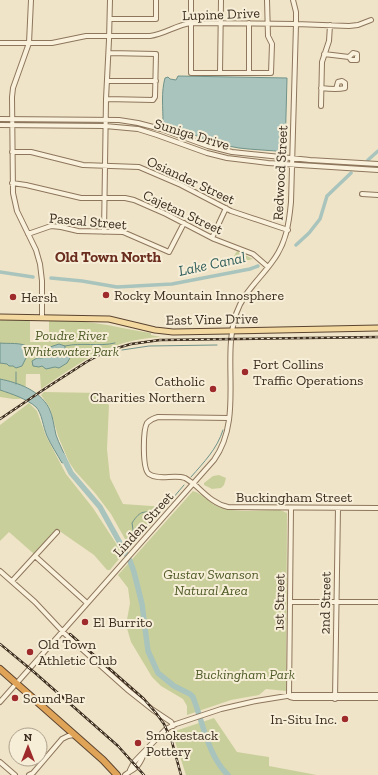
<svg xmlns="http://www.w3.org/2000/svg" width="378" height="775" font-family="'Zilla Slab',serif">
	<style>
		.green { fill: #c9cf9b }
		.water { fill: #a9c4bc; stroke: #6f938a }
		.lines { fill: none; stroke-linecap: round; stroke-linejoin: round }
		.stream { stroke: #6f938a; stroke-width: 1 }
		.canal { stroke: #a9c4bc; stroke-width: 3.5 }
		.river { stroke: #a9c4bc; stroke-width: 5.5 }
		.minor-casing { stroke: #8d765c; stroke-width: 6 }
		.major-casing { stroke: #5b4430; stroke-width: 7 }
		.highway-casing { stroke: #5b4430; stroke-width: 8 }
		.minor { stroke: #faf1dc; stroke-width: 4 }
		.major { stroke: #f3d9a0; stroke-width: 5 }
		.highway { stroke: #e0a458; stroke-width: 6 }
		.rail-casing { stroke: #3d2e20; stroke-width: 2.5 }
		.rail { stroke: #f7eed8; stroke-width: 1; stroke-dasharray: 3; stroke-linecap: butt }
		.poi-dot { fill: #9e2a2b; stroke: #f7eed8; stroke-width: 1.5 }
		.labels { text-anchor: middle; stroke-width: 4; stroke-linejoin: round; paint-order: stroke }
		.street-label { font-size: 14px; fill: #3d2e20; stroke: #f7eed8 }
		.poi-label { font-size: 14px; fill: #3d2e20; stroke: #f7eed8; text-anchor: start }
		.park-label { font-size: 14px; font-style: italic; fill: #4d5a26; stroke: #f7eed8 }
		.neighbourhood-label { font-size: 15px; font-weight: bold; fill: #6b2e1e; stroke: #f7eed8 }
		.water-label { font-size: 15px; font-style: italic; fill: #2f5d5a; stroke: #f7eed8 }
	</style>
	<rect width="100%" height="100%" fill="#f0e4c8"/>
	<!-- green -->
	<path class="green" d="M 237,251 L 253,259 L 236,263 L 234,256 Z
		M 0,320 L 30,320 L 30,342 L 49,342 L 49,320 L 52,321 L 84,320 L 86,322 C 108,324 129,330 151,333 L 151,335 L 161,337 C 108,340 83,361 41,389 L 40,374 L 26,374 C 25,399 29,402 0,397 Z
		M 44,392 L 102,393 L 102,399 L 109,405 L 107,449 L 110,478 L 123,504 L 166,507 L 130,548 L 111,514 L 95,493 L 75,471 L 69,462 L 58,436 L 50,408 L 41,395 Z
		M 29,403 L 37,411 L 46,436 L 66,474 L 93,508 L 123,554 L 110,570 L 107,570 L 94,555 L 58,530 L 34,554 L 9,532 L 0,541 L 0,425 Z
		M 219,475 L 226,478 L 224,485 L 221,488 L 212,489 L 204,485 L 204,483 L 213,476 Z
		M 193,491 C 204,494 210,505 222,508 C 239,513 262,510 280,510 L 287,513 L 286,685 L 286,691 L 266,689 L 259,695 L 231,700 L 187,715 L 187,706 L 183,699 L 161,686 L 152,677 L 131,642 L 126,625 L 130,603 L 128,588 L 118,575 Z
		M 214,718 L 237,752 L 269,757 L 269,766 L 317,775 L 186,775 L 172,732 Z"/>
	<!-- water -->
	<path class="water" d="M 178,76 L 287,78 L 285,152 C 270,150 254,150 239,148 C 212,144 188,132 163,122 C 163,108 161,92 165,78 L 168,77 L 170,79 L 176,80 Z
		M 0,343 C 7,344 22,342 28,347 L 27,356 L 22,366 L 16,368 L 13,366 L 9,366 L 7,364 L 0,363 Z
		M 59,344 L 65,346 L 65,350 L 70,353 L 70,358 L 67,363 L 59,368 L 55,367 L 46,369 L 42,366 L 39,367 L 33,366 L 32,361 L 37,358 L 42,358 L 45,357 L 45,352 L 47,348 Z
		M 0,379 C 19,383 39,390 49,408 C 53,416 54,427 56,435 C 59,444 64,452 67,461 L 62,463 C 57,454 51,445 47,436 C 43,427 42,413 36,407 C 27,399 12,394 0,390 Z"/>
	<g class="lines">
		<!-- stream -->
		<path class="stream" d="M 65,346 C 82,342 99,347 115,343
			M 122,350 L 149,346 L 217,345
			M 16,372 L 16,384
			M 191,477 C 204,462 217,449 223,430
			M 123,549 L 134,536 L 132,523 C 141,509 144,512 158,513 L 162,511 L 184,485"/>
		<!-- canal -->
		<path class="canal" d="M 368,160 L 378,151
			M 296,245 L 309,233 L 320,219 L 327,196 L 351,173
			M 0,272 L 33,277
			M 51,278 L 82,281 L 117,287 L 172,284 L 250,269 L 258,266"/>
		<!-- river -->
		<path class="river" d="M 62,455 L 71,473 L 100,507 L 130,561 L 134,572 L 142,604 L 148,651 L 158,673 L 174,686 L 190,694 L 193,697 C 203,723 208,756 228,775"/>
		<!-- minor casing -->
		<g class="minor-casing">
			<path id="minor" d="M 31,0 L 29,43 L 13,88 L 12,97 L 13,193 L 17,211 L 36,250 L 40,264 L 42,281 L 42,318
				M 191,0 L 191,73 L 271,73 L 272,44 L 268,36 L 267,0
				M 110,19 L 156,19 L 156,0
				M 0,43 L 52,43 L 86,36 L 150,36 C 165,34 176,25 191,23 L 296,24 L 349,26 L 358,25 L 371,20
				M 324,54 L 349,57 L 351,60 L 357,60 L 357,54 L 353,53 L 349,57
				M 220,73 L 221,0
				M 249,73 L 249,23
				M 107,81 L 156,81
				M 321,88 C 329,89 337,90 345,88 L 345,83 L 342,81 L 338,82 L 336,89
				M 106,99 L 153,100 L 155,97 L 156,54 L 109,53
				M 321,106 L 322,62 L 329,41 L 330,25
				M 0,119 L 119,120 L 138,123 L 161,129 L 208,146 L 232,152 L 310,160 L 378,164
				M 0,125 L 105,126 L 138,129 L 157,135 L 207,153 L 227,158 L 268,163 L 378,170
				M 12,152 L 31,152 L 83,165 L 139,167 L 181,185 L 231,211 L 288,230
				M 12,183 L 26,185 L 81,198 L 125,198 L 134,200 L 166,214 L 214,239 L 253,254 L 268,267
				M 362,194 L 378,195
				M 104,232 L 106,99 L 109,40 L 110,0
				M 28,234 L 51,226 L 61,227 L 78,231 L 123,232 L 169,252 L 184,223
				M 212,238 L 226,208
				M 229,418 L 158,417 C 154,418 150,420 147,423 C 143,430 142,469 149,474 C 159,481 174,474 185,478 C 189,480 192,483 195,485 C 205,494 214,504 228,507 L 378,508
				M 35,556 L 87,603
				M 0,571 L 35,602 L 65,634 L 129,691 L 153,710 L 171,722 L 173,726
				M 12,581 L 57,532
				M 290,602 L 378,602
				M 289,696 L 291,508
				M 290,697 L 294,698 L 378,698
				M 335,699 L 338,508
				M 0,702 L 214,460 C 244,418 221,361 236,314 C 243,293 259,280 272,262 C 286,244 289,224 291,202 L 296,24 L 296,12 L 293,0
				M 0,762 L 15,775
				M 130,770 L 134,762 L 166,729 L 176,724 L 221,709 L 256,701 L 293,695 L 378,695
				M 29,775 L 33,773 L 62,739 L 68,736 L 74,735
				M 125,775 C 129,772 131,771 134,769 C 139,766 142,759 144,754"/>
		</g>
		<!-- major casing -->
		<g class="major-casing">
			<path id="major" d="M 0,317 L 109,319 L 155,330 L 173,332 L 378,328"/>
		</g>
		<!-- highway casing -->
		<g class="highway-casing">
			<path id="highway" d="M 0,669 L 103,760 L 117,775"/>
		</g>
		<!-- minor -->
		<use href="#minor" class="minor"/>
		<!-- major -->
		<use href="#major" class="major"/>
		<!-- highway -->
		<use href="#highway" class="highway"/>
		<!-- rail casing -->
		<g class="rail-casing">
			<path id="rail" d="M 0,419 L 43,390 L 88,361 L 107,351 L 131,344 L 160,340 L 378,337
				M 70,634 L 144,699 L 156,713 L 164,724 L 172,742 L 181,775
				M 0,644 L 34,672 L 118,746 L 144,775"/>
		</g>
		<!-- rail -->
		<use href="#rail" class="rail"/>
	</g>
	<!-- markers -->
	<g class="poi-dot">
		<circle cx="106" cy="295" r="4"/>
		<circle cx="13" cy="297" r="4"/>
		<circle cx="245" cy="372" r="4"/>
		<circle cx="213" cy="389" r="4"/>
		<circle cx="85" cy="622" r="4"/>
		<circle cx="30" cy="652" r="4"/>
		<circle cx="15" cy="698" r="4"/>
		<circle cx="345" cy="719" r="4"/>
		<circle cx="138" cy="743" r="4"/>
	</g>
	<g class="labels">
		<!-- street labels -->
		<g class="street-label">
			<text transform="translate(221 14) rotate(-2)" y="5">Lupine Drive</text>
			<text transform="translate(192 134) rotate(17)" y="5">Suniga Drive</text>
			<text transform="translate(280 173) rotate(-87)" y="5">Redwood Street</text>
			<text transform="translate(191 180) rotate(25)" y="5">Osiander Street</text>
			<text transform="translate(183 212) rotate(25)" y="5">Cajetan Street</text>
			<text transform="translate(88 221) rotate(5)" y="5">Pascal Street</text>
			<text transform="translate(212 319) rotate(-1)" y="5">East Vine Drive</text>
			<text x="294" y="502">Buckingham Street</text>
			<text transform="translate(143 524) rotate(-48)" y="5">Linden Street</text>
			<text transform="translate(279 602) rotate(-89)" y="5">1st Street</text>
			<text transform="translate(325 603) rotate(-89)" y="5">2nd Street</text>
		</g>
		<!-- poi labels -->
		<g class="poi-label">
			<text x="114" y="300">Rocky Mountain Innosphere</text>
			<text x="21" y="302">Hersh</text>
			<text x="253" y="369">Fort Collins<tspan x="253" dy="16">Traffic Operations</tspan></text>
			<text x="205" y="386" text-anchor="end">Catholic<tspan x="205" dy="16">Charities Northern</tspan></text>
			<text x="93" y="627">El Burrito</text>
			<text x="38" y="649">Old Town<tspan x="38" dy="16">Athletic Club</tspan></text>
			<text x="23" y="703">Sound Bar</text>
			<text x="337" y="724" text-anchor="end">In-Situ Inc.</text>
			<text x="146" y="740">Smokestack<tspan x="146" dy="16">Pottery</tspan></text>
		</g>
		<!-- park labels -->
		<g class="park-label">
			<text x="71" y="340">Poudre River<tspan x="71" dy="16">Whitewater Park</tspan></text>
			<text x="211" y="579">Gustav Swanson<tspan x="211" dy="16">Natural Area</tspan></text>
			<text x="245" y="679">Buckingham Park</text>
		</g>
		<!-- neighbourhood labels -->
		<g class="neighbourhood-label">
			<text x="108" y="262">Old Town North</text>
		</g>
		<!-- water labels -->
		<g class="water-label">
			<text transform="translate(212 264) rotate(-12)" y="5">Lake Canal</text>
		</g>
	</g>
	<!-- north arrow -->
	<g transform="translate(28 747)"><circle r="19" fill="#f7eed8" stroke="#ada18e"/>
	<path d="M0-3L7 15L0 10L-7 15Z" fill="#9e2a2b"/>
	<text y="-6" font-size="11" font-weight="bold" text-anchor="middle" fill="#3d2e20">N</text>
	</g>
</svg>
